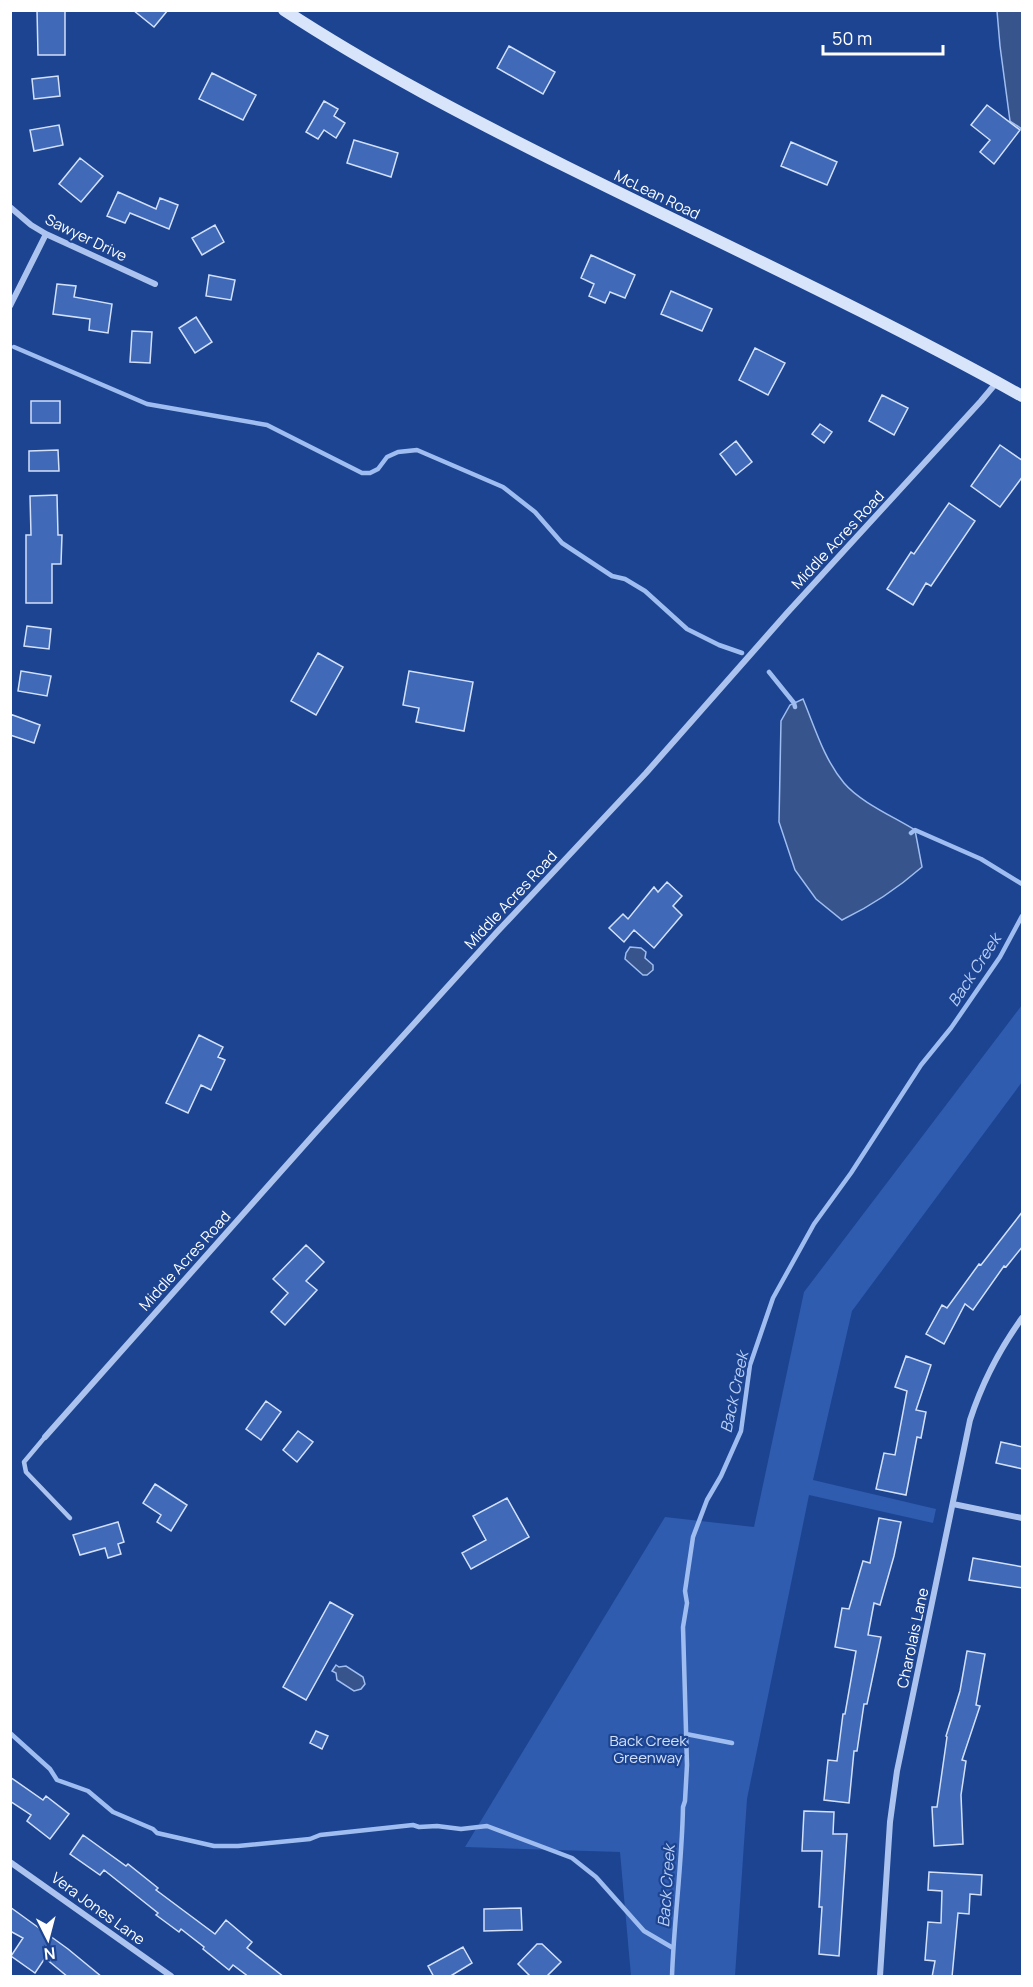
<svg xmlns="http://www.w3.org/2000/svg" width="1033" height="1987" font-family="Manrope,sans-serif">
	<style>
		.green { fill: #2f5caf }
		.water { fill: #37548c; stroke: #9fbdf0; stroke-width: 1.5 }
		.lines { fill: none; stroke-linecap: round; stroke-linejoin: round }
		.stream { stroke: #9fbdf0; stroke-width: 4.5 }
		.building { fill: #406ab7; stroke: #d2e0fa; stroke-width: 1.5 }
		.lane { stroke: #abc3ee; stroke-width: 4.5 }
		.street { stroke: #abc3ee; stroke-width: 6 }
		.secondary { stroke: #d8e4fa; stroke-width: 12 }
		.labels { text-anchor: middle; stroke-width: 4.5; stroke-linejoin: round; paint-order: stroke }
		.street-label { font-size: 15px; fill: #fff; stroke: #1c4491 }
		.park-label { font-size: 15px; fill: #d2e0fa; stroke: #1c4491 }
		.water-label { font-size: 16px; font-style: italic; fill: #b8cef5; stroke: #1c4491 }
	</style>
	<rect width="100%" height="100%" fill="#1c4491"/>
	<!-- green -->
	<path class="green" d="M 1022,1005 L 1022,1082 L 852,1311 L 813,1480 L 936,1509 L 933,1523 L 809,1495 L 747,1799 L 735,1976 L 631,1976 L 620,1852 L 465,1847 L 665,1517 L 754,1527 L 804,1292 Z"/>
	<!-- water -->
	<path class="water" d="M 997,11 L 1022,11 L 1022,129 L 1010,121 L 1000,46 Z
		M 803,699 C 815,728 824,759 844,783 C 860,802 894,817 915,830 L 922,867 C 898,888 871,906 842,920 L 816,899 L 795,870 L 779,822 L 781,721 L 790,705 Z
		M 630,947 L 641,948 L 646,952 L 645,958 L 653,965 L 653,970 L 647,975 L 643,975 L 625,959 L 626,953 Z
		M 336,1665 L 339,1667 L 346,1666 L 363,1677 L 365,1684 L 361,1689 L 354,1691 L 337,1680 L 336,1673 L 332,1671 Z"/>
	<g class="lines">
		<!-- stream -->
		<path class="stream" d="M 14,347 L 147,404 L 267,425 L 362,473 L 370,473 L 378,469 L 387,457 L 398,452 L 417,450 L 503,487 L 535,512 L 562,543 L 612,576 L 625,579 L 645,591 L 687,629 L 719,645 L 742,653
			M 769,672 L 794,703 L 795,707
			M 911,833 L 915,830 L 981,859 L 1022,884
			M 10,1733 L 50,1769 L 57,1780 L 88,1791 L 113,1812 L 153,1829 L 157,1833 L 214,1846 L 238,1846 L 310,1839 L 320,1835 L 413,1825 L 419,1827 L 437,1826 L 461,1829 L 487,1826 L 572,1858 L 596,1877 L 644,1931 L 673,1948
			M 686,1734 L 732,1743
			M 672,1976 C 674,1920 682,1864 683,1807 L 685,1801 L 687,1765 L 683,1627 L 687,1603 L 685,1591 L 693,1537 L 707,1500 L 721,1476 L 741,1431 L 750,1365 L 773,1298 L 814,1224 L 851,1173 L 921,1065 L 951,1028 L 1000,957 L 1022,916"/>
	</g>
	<!-- building -->
	<path class="building" d="M 37,10 L 65,10 L 65,55 L 38,55 Z
		M 133,10 L 168,10 L 154,27 Z
		M 509,46 L 555,72 L 543,94 L 497,68 Z
		M 212,73 L 256,95 L 243,120 L 199,99 Z
		M 58,76 L 60,96 L 34,99 L 32,79 Z
		M 324,101 L 338,109 L 334,116 L 345,123 L 336,138 L 324,130 L 318,139 L 306,132 Z
		M 987,105 L 1020,130 L 994,164 L 980,152 L 990,140 L 971,125 Z
		M 59,125 L 63,145 L 34,151 L 30,130 Z
		M 354,140 L 398,153 L 391,177 L 347,163 Z
		M 791,142 L 837,162 L 827,185 L 781,166 Z
		M 80,158 L 103,176 L 81,202 L 59,184 Z
		M 118,192 L 156,209 L 160,198 L 178,205 L 169,229 L 130,213 L 125,223 L 107,216 Z
		M 215,225 L 224,242 L 202,255 L 192,238 Z
		M 591,255 L 635,275 L 625,298 L 610,292 L 605,303 L 589,296 L 594,284 L 581,278 Z
		M 209,275 L 235,280 L 231,300 L 206,296 Z
		M 57,284 L 76,286 L 74,297 L 112,304 L 108,333 L 89,330 L 90,319 L 53,314 Z
		M 671,291 L 712,309 L 702,331 L 661,314 Z
		M 196,317 L 212,342 L 195,353 L 179,328 Z
		M 132,331 L 152,332 L 150,363 L 130,362 Z
		M 755,348 L 785,363 L 768,395 L 739,380 Z
		M 882,395 L 908,408 L 894,435 L 869,421 Z
		M 31,401 L 60,401 L 60,423 L 31,423 Z
		M 820,424 L 832,432 L 824,443 L 812,434 Z
		M 736,441 L 752,462 L 736,475 L 720,454 Z
		M 1000,445 L 1023,461 L 1023,476 L 1000,507 L 971,486 Z
		M 58,450 L 59,471 L 29,471 L 29,451 Z
		M 57,495 L 58,535 L 62,535 L 61,564 L 52,564 L 52,603 L 26,603 L 26,535 L 31,535 L 30,496 Z
		M 949,503 L 975,521 L 931,586 L 926,583 L 913,605 L 887,589 L 911,552 L 914,554 Z
		M 27,626 L 51,629 L 49,649 L 24,646 Z
		M 318,653 L 343,667 L 316,715 L 291,701 Z
		M 21,671 L 51,676 L 47,696 L 18,691 Z
		M 409,671 L 473,682 L 464,731 L 416,722 L 419,708 L 403,705 Z
		M 10,714 L 40,725 L 34,743 L 10,735 Z
		M 667,882 L 682,896 L 673,906 L 682,915 L 654,948 L 634,930 L 624,942 L 609,928 L 623,914 L 628,919 L 654,887 L 658,892 Z
		M 199,1035 L 223,1047 L 218,1057 L 225,1060 L 211,1090 L 201,1085 L 188,1113 L 166,1103 Z
		M 1023,1211 L 1023,1246 L 1006,1267 L 1004,1266 L 973,1310 L 965,1304 L 944,1344 L 926,1334 L 942,1305 L 947,1308 L 979,1264 L 981,1265 Z
		M 306,1245 L 324,1262 L 306,1281 L 317,1290 L 285,1325 L 271,1312 L 288,1293 L 273,1279 Z
		M 906,1356 L 931,1365 L 916,1410 L 926,1412 L 921,1438 L 917,1437 L 906,1495 L 876,1489 L 884,1453 L 895,1455 L 907,1391 L 895,1387 Z
		M 266,1401 L 281,1412 L 261,1440 L 246,1429 Z
		M 298,1431 L 313,1442 L 297,1462 L 283,1450 Z
		M 1001,1442 L 1023,1447 L 1023,1469 L 996,1463 Z
		M 155,1484 L 187,1505 L 171,1531 L 157,1522 L 161,1515 L 143,1503 Z
		M 507,1498 L 529,1537 L 471,1569 L 462,1553 L 486,1540 L 473,1516 Z
		M 879,1518 L 901,1522 L 894,1556 L 880,1605 L 874,1603 L 868,1635 L 881,1637 L 867,1704 L 864,1704 L 857,1751 L 854,1751 L 849,1803 L 824,1800 L 828,1760 L 837,1761 L 843,1714 L 845,1714 L 856,1651 L 835,1647 L 842,1608 L 849,1609 L 863,1561 L 870,1563 Z
		M 118,1522 L 124,1542 L 118,1544 L 121,1554 L 108,1558 L 105,1548 L 80,1555 L 73,1535 Z
		M 973,1558 L 1023,1567 L 1023,1588 L 969,1580 Z
		M 330,1602 L 353,1615 L 306,1700 L 283,1687 Z
		M 967,1651 L 985,1654 L 976,1705 L 980,1706 L 962,1760 L 966,1761 L 961,1795 L 963,1844 L 934,1846 L 932,1807 L 937,1807 L 947,1737 L 946,1736 L 960,1691 Z
		M 316,1731 L 328,1736 L 322,1749 L 310,1743 Z
		M 10,1777 L 43,1800 L 46,1796 L 69,1814 L 50,1839 L 27,1821 L 31,1815 L 10,1801 Z
		M 804,1811 L 834,1812 L 833,1834 L 847,1834 L 839,1956 L 819,1954 L 822,1907 L 819,1907 L 822,1851 L 802,1851 Z
		M 83,1835 L 126,1866 L 128,1864 L 158,1888 L 156,1890 L 215,1934 L 226,1920 L 252,1942 L 247,1948 L 284,1977 L 249,1977 L 233,1965 L 229,1970 L 203,1949 L 204,1947 L 181,1929 L 179,1932 L 156,1915 L 158,1913 L 104,1870 L 100,1875 L 70,1854 Z
		M 929,1872 L 982,1875 L 981,1895 L 970,1894 L 969,1914 L 958,1913 L 952,1977 L 932,1977 L 935,1961 L 925,1960 L 928,1922 L 941,1923 L 942,1891 L 928,1890 Z
		M 10,1907 L 68,1949 L 102,1977 L 68,1977 L 45,1958 L 35,1973 L 11,1956 L 23,1938 L 10,1931 Z
		M 521,1908 L 522,1930 L 484,1931 L 484,1909 Z
		M 537,1944 L 542,1944 L 561,1962 L 546,1977 L 531,1977 L 518,1964 Z
		M 463,1947 L 472,1963 L 449,1977 L 434,1977 L 428,1966 Z"/>
	<g class="lines">
		<!-- lane -->
		<path class="lane" d="M 45,1437 L 24,1462 L 26,1472 L 70,1518"/>
		<!-- street -->
		<path class="street" d="M 10,207 L 31,225 L 46,234 L 155,284
			M 10,306 L 46,234
			M 45,1437 L 316,1132 L 497,932 L 646,773 L 787,613 L 981,401 L 997,382
			M 953,1504 L 1022,1518
			M 10,1862 L 171,1976
			M 880,1976 L 890,1822 L 897,1771 L 970,1420 C 982,1383 999,1350 1022,1318"/>
		<!-- secondary -->
		<path class="secondary" d="M 284,10 C 374,69 469,118 565,166 C 718,242 873,313 1022,396"/>
	</g>
	<g class="labels">
		<!-- street labels -->
		<g class="street-label">
			<text transform="translate(657 195) rotate(26)" y="5">McLean Road</text>
			<text transform="translate(86 238) rotate(26)" y="5">Sawyer Drive</text>
			<text transform="translate(838 540) rotate(-47)" y="5">Middle Acres Road</text>
			<text transform="translate(511 900) rotate(-47)" y="5">Middle Acres Road</text>
			<text transform="translate(185 1261) rotate(-48)" y="5">Middle Acres Road</text>
			<text transform="translate(913 1638) rotate(-78)" y="5">Charolais Lane</text>
			<text transform="translate(98 1909) rotate(36)" y="5">Vera Jones Lane</text>
		</g>
		<!-- park labels -->
		<g class="park-label">
			<text x="648" y="1746">Back Creek<tspan x="648" dy="17">Greenway</tspan></text>
		</g>
		<!-- water labels -->
		<g class="water-label">
			<text transform="translate(974 970) rotate(-57)" y="6">Back Creek</text>
			<text transform="translate(734 1392) rotate(-78)" y="6">Back Creek</text>
			<text transform="translate(666 1886) rotate(-86)" y="6">Back Creek</text>
		</g>
	</g>
	<!-- border -->
	<rect width="1033" height="1987" fill="none" stroke="#ffffff" stroke-width="24"/>
	<!-- north arrow -->
	<g transform="translate(48 1939) rotate(174)" stroke="#1c4491" stroke-width="4.5" paint-order="stroke">
	<path d="M0-4.5L10 22L0 15L-10 22Z" fill="#ffffff"/>
	<text y="-9" font-size="16" font-weight="bold" text-anchor="middle" fill="#ffffff">N</text>
	</g>
	<!-- scale -->
	<path d="M823 45v9h120v-9" fill="none" stroke="#ffffff" stroke-width="3"/>
	<text x="832" y="45" font-size="18" fill="#ffffff" stroke="#1c4491" stroke-width="4.5" paint-order="stroke">50 m</text>
</svg>
